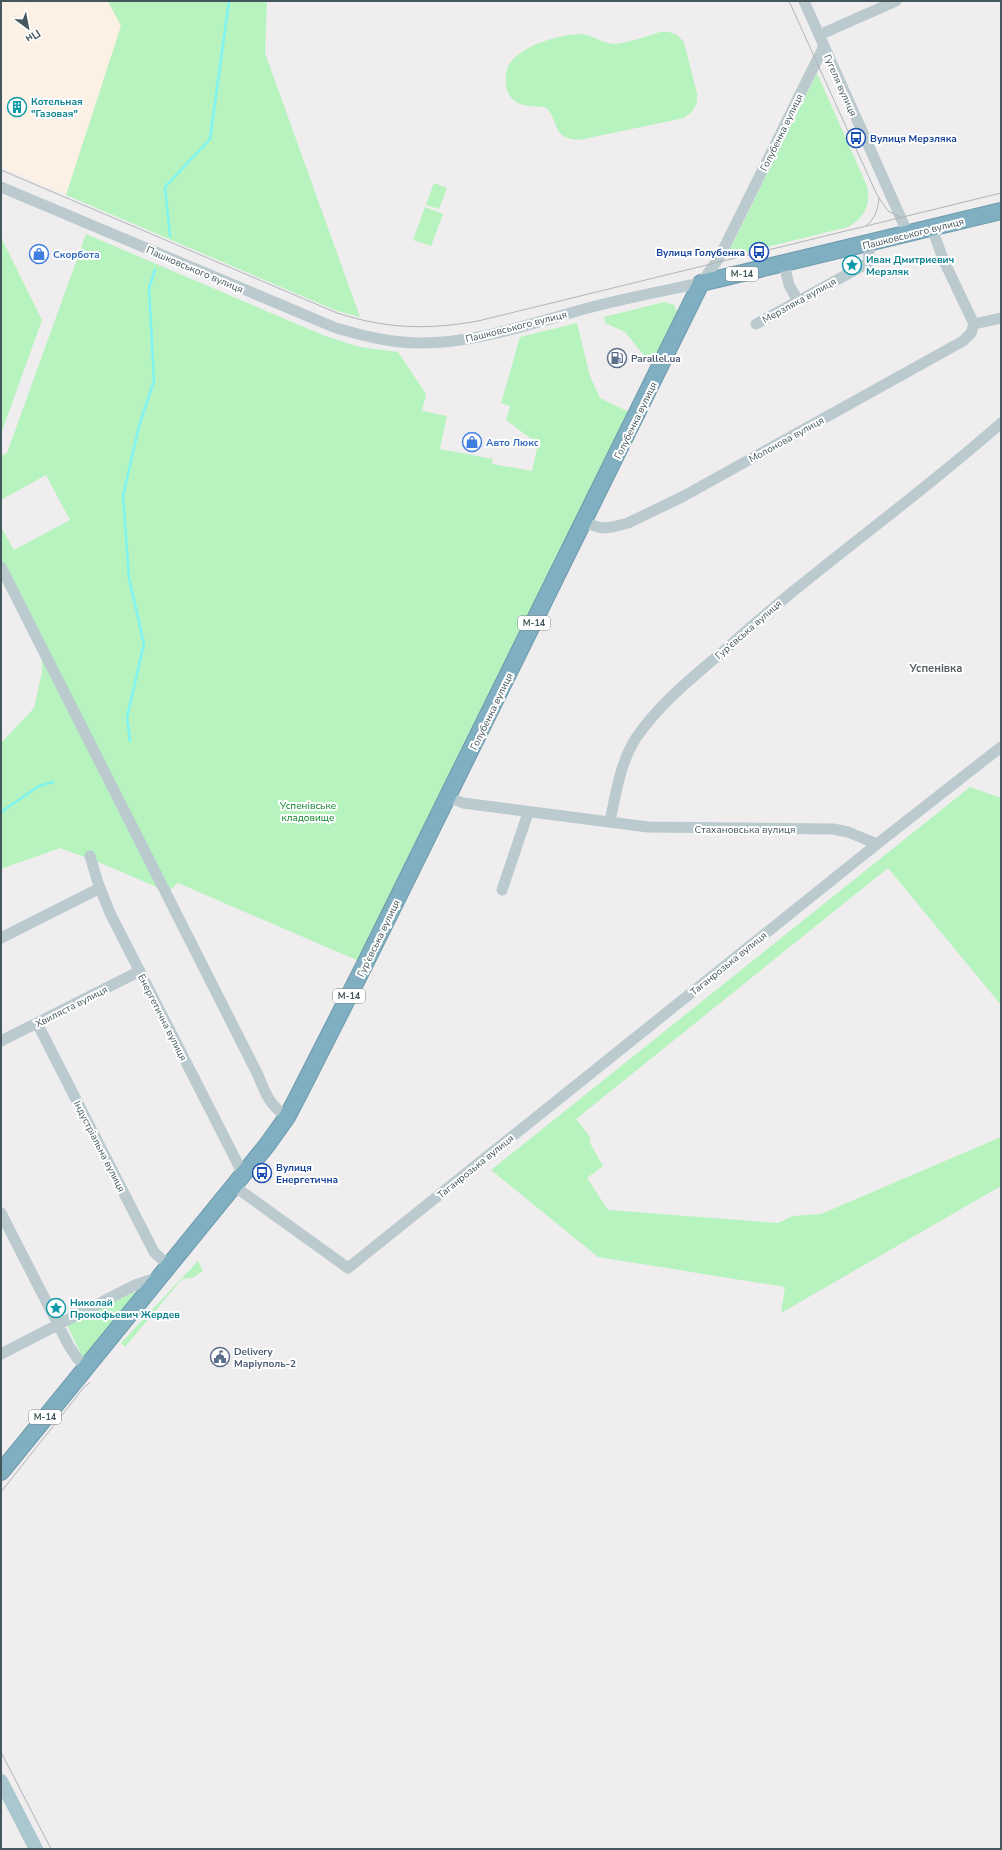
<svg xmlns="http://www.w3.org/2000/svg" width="1002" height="1850" font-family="'Nunito Sans',sans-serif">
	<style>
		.commercial { fill: #fdf0e4 }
		.green { fill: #b6f3bf }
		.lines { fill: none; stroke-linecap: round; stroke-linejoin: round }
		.stream { stroke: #7ff4f0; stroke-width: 2.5 }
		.highway-casing { stroke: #6b9aad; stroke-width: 18 }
		.minor { stroke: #bacace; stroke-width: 11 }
		.major { stroke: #aac6cf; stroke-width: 14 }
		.highway { stroke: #80afc1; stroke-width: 16 }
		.tram { stroke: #afb5b8; stroke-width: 1 }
		.labels { text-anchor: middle; stroke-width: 4; stroke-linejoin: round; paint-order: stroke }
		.shield { fill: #fff; stroke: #7c898d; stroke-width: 1 }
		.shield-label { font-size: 9px; font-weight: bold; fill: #44575c }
		.street-label { font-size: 10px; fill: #44575c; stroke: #fff }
		.culture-label { font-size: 10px; font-weight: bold; fill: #0d838f; stroke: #fff; text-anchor: start }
		.transit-label { font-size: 10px; font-weight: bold; fill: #164399; stroke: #fff; text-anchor: start }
		.shop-label { font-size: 10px; font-weight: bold; fill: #366cbe; stroke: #fff; text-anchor: start }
		.service-label { font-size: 10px; font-weight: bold; fill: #4e5e75; stroke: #fff; text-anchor: start }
		.park-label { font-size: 10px; fill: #0e842c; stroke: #fff }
		.neighbourhood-label { font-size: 11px; font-weight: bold; fill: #596063; stroke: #fff }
	</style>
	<rect width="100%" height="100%" fill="#f0edee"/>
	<!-- commercial -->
	<path class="commercial" d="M 1,1 L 108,1 L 121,26 L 66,195 L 1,167 Z"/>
	<!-- green -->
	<path class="green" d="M 108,1 L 267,1 L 265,53 L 360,317 L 337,311 L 66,195 L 121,26 Z
		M 660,32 L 669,32 L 677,35 L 684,42 L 697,93 L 697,103 L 692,112 L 684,118 L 579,140 C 552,138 560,125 547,108 C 541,106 535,107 529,106 C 510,104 504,90 506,74 C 508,49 558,34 580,34 C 592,34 602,44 615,44 C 628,43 647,36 660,32 Z
		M 817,73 L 867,186 C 871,205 865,217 848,227 L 726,257 Z
		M 434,183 L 447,188 L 439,209 L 426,205 Z
		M 425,207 L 443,214 L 431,246 L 413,240 Z
		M 86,234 L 325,336 L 360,347 L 398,352 L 426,394 L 422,411 L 447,416 L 440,449 L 493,459 L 492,464 L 532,471 L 538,444 L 506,420 L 510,406 L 501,403 L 520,337 L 577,323 L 590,376 L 600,398 L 629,412 L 361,962 L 178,883 L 168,892 L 103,864 L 60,848 L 1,869 L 1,743 L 34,708 L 42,672 L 41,646 L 43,643 L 1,560 L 1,527 L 14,550 L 70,520 L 46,475 L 1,500 L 1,456 L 7,453 Z
		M 1,237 L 42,320 L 1,434 Z
		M 664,302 L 674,305 L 678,314 L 654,362 L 646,358 L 625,332 L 605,323 L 604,317 Z
		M 970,787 L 1001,798 L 1001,1005 L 888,868 L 576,1119 L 590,1137 L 590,1143 L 603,1166 L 587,1178 L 608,1210 L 778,1223 L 793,1216 L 821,1214 L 1001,1137 L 1001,1186 L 781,1313 L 785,1287 L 598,1257 L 491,1170 Z
		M 198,1261 L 203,1271 L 192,1278 L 182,1279 L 125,1347 L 121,1343 Z
		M 134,1292 L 138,1293 L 83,1358 L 67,1325 Z"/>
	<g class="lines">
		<!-- stream -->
		<path class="stream" d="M 170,236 L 165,187 L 210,139 L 229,1
			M 130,741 L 127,717 L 144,644 L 129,578 L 123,496 L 139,426 L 154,381 L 149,288 L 155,270
			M 1,812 L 39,786 L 53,782"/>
		<!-- highway casing -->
		<g class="highway-casing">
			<path id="highway" d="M 1,1472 L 267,1145 L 287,1117 L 299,1094 L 364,966 L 701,283 L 1001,211"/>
		</g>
		<!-- minor -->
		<path class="minor" d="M 804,1 L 908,234
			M 819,35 L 896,1
			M 1,187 L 336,328 C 364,336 391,343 420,343 C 477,343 533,323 588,308 C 625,298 663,291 701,283 L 719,258 L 824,46
			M 932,228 L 943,259 L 974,324
			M 784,264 L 789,285 L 798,301
			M 756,324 L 868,263 L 870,243
			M 974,324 L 1001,318
			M 584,523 L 602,528 L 613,527 L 628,523 L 682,497 L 963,341 L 971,333 L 974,324
			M 1,567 L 258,1075 C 266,1095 269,1104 287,1117
			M 448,797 L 463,803 L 648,827 L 833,829 L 848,832 L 877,844
			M 610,821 C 616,793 620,763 636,738 C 660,703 694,676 726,649 C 814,569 912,502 1001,423
			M 90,856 L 98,883 L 110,913 L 243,1174
			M 502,890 L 528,813
			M 1,938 L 100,888
			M 37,1023 L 154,1252 L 168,1265
			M 1,1041 L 140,971
			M 234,1186 L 348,1268 L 877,844 L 1001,747
			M 1,1213 L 69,1346 L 77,1358 L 86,1367
			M 1,1354 L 135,1285 L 159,1277"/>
		<!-- major -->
		<path class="major" d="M 1,1781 L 36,1849"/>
		<!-- highway -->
		<use href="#highway" class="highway"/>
		<!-- tram -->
		<path class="tram" d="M 789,1 L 877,195 L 888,211 L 902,218
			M 1,170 L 337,313 C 387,329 427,330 478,321 L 1001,193
			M 866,226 C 875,219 878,209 879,198
			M 1,1492 L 85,1386 L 90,1383
			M 1,1752 L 51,1849"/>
	</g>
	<!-- icons -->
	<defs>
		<g id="building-ring" transform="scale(1)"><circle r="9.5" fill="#fff" stroke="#0f9aa8" stroke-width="1.5"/><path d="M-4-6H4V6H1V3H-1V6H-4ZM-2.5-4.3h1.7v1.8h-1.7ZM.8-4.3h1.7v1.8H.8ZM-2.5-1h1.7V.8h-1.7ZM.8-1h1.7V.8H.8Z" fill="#0f9aa8"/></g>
		<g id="bus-ring" transform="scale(1)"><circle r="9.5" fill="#fff" stroke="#1a4fb4" stroke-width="1.5"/><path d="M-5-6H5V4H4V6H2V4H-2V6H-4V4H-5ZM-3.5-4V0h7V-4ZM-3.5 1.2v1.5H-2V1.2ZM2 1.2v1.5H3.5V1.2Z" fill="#1a4fb4"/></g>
		<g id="shop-ring" transform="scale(1)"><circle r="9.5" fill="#fff" stroke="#3f7fe0" stroke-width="1.5"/><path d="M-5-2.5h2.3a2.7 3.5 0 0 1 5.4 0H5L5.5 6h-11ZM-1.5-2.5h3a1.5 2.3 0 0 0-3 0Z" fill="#3f7fe0"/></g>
		<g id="sight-ring" transform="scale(1)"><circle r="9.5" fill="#fff" stroke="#0f9aa8" stroke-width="1.5"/><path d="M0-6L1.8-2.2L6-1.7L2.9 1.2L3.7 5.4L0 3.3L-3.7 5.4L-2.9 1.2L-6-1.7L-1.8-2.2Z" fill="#0f9aa8"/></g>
		<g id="fuel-ring" transform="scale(1)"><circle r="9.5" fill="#fff" stroke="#5c6f8a" stroke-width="1.5"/><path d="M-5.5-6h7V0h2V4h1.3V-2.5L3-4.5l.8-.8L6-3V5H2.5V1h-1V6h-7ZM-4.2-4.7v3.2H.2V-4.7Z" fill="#5c6f8a"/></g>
		<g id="civic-ring" transform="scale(1)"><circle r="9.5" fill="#fff" stroke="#5c6f8a" stroke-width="1.5"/><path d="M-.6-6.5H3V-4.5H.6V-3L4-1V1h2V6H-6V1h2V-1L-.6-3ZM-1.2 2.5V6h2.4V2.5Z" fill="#5c6f8a"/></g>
	</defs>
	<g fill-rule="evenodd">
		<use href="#building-ring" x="17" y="107"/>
		<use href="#bus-ring" x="856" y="138"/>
		<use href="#bus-ring" x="759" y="252"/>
		<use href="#shop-ring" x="39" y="254"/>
		<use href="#sight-ring" x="852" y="265"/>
		<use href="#fuel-ring" x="617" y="358"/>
		<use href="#shop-ring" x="472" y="442"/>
		<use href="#bus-ring" x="262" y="1173"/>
		<use href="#sight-ring" x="56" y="1308"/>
		<use href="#civic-ring" x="220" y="1357"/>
	</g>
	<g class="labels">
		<!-- shield labels -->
		<g class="shield">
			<rect x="726" y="267" width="32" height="14" rx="3"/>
			<rect x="518" y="616" width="32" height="14" rx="3"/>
			<rect x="333" y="989" width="32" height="14" rx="3"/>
			<rect x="29" y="1410" width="32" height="14" rx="3"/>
		</g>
		<g class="shield-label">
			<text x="742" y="277">М-14</text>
			<text x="534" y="626">М-14</text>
			<text x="349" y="999">М-14</text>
			<text x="45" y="1420">М-14</text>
		</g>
		<!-- street labels -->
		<g class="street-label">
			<text transform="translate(841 85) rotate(66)" y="4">Гугеля вулиця</text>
			<text transform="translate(781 132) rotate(-64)" y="4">Голубенка вулиця</text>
			<text transform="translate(913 233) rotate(-14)" y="4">Пашковського вулиця</text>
			<text transform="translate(195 269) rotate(23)" y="4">Пашковського вулиця</text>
			<text transform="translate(799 300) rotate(-29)" y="4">Мерзляка вулиця</text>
			<text transform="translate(516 326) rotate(-14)" y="4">Пашковського вулиця</text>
			<text transform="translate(635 420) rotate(-64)" y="4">Голубенка вулиця</text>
			<text transform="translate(786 439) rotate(-29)" y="4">Молонова вулиця</text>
			<text transform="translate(748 629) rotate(-41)" y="4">Гур’євська вулиця</text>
			<text transform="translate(491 711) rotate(-64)" y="4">Голубенка вулиця</text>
			<text x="745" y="833">Стахановська вулиця</text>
			<text transform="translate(378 938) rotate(-64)" y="4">Гур’євська вулиця</text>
			<text transform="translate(728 963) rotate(-39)" y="4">Таганрозька вулиця</text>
			<text transform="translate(71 1006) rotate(-27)" y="4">Хвиляста вулиця</text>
			<text transform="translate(163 1017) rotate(63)" y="4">Енергетична вулиця</text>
			<text transform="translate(100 1146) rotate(63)" y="4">Індустріальна вулиця</text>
			<text transform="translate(475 1166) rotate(-39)" y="4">Таганрозька вулиця</text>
		</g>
		<!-- culture labels -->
		<g class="culture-label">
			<text x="31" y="105">Котельная<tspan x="31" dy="12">"Газовая"</tspan></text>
			<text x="866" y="263">Иван Дмитриевич<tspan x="866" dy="12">Мерзляк</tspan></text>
			<text x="70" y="1306">Николай<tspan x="70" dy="12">Прокофьевич Жердев</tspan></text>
		</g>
		<!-- transit labels -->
		<g class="transit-label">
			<text x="870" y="142">Вулиця Мерзляка</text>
			<text x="745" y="256" text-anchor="end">Вулиця Голубенка</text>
			<text x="276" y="1171">Вулиця<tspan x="276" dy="12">Енергетична</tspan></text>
		</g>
		<!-- shop labels -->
		<g class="shop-label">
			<text x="53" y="258">Скорбота</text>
			<text x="486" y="446">Авто Люкс</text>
		</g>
		<!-- service labels -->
		<g class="service-label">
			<text x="631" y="362">Parallel.ua</text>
			<text x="234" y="1355">Delivery<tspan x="234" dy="12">Марiуполь-2</tspan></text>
		</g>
		<!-- park labels -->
		<g class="park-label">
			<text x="308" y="809">Успенівське<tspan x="308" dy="12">кладовище</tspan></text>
		</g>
		<!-- neighbourhood labels -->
		<g class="neighbourhood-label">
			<text x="936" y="672">Успенівка</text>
		</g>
	</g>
	<!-- border -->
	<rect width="1002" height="1850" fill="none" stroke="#44575c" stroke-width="4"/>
	<!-- north arrow -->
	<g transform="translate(28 28) rotate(148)" stroke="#ffffff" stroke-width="3" paint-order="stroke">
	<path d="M0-3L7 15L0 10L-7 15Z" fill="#44575c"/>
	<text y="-6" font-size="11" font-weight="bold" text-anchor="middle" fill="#44575c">Пн</text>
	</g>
</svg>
